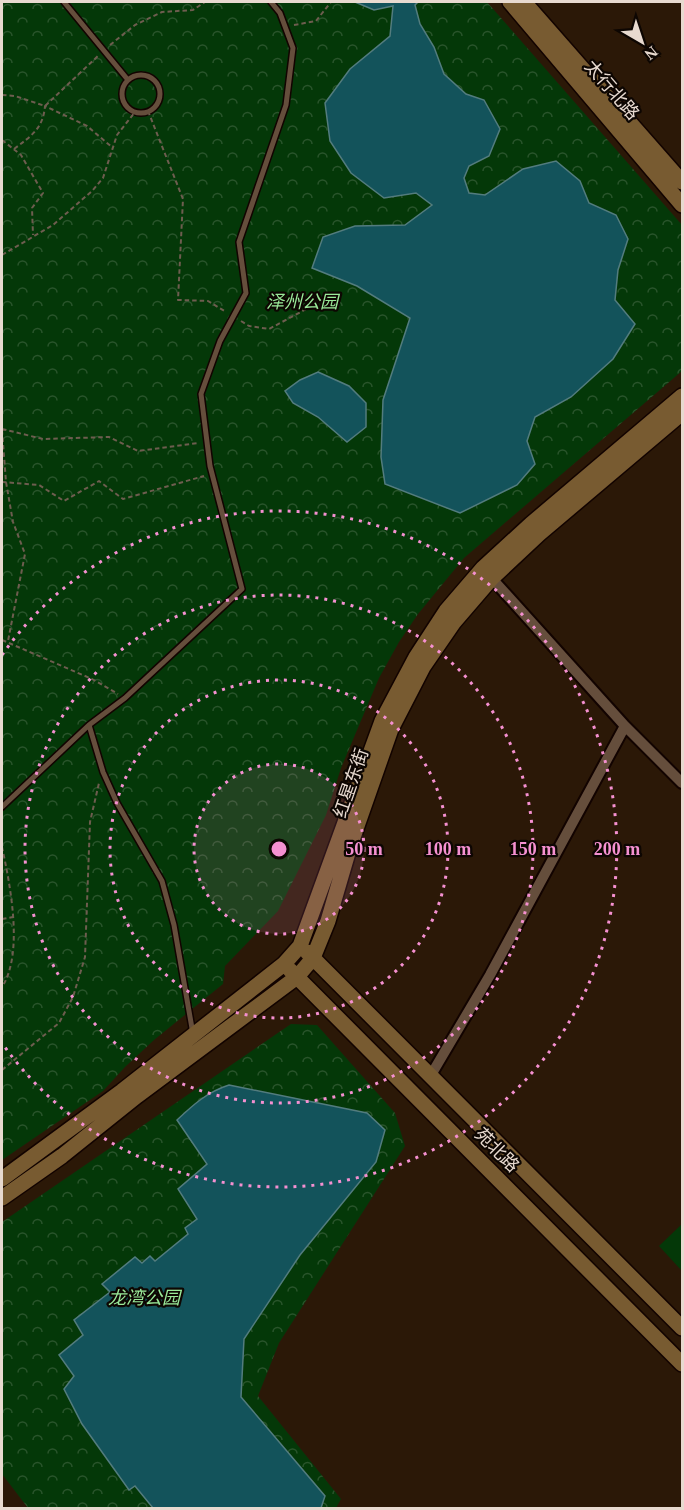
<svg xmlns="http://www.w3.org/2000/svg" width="684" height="1510" font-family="'Times New Roman','Noto Sans SC',serif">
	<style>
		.grass { fill: #043808 }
		.park { fill: url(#park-crowns) }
		.water { fill: #13535b; stroke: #537c7e; stroke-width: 1.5 }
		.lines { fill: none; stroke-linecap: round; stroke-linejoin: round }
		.lane-casing { stroke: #120300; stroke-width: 8 }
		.street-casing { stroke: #120300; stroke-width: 14 }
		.secondary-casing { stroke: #120300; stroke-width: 18 }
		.path { stroke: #6e5d4f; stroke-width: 2; stroke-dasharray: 4.5 3; stroke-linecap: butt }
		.lane { stroke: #654e3c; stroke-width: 5 }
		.street { stroke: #654e3c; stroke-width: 10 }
		.secondary { stroke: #785b31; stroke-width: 15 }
		.ring { fill: none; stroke: #f590d1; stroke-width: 3; stroke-dasharray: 3 6 }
		.labels { text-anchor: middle; stroke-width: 4.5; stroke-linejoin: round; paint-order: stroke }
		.street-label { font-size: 18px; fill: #e8dad0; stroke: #0d0602 }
		.park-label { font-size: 18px; font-style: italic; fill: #9ae999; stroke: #0d0602 }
		.centre { fill: #f590d1; stroke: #0d0602; stroke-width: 3 }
		.ring-label { font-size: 18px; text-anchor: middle; font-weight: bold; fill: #f590d1; stroke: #0d0602; stroke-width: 4.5; stroke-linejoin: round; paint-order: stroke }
	</style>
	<defs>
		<pattern id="park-crowns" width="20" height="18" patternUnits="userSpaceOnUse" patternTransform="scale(1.5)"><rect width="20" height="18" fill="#043808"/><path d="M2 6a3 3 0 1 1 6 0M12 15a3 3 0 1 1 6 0" fill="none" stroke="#29542b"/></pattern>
	</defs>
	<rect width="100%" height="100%" fill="#2b1807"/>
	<!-- grass -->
	<path class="grass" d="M 682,1224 L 682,1271 L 659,1246 Z"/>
	<!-- park -->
	<path class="park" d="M 2,2 L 487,2 L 682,225 L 682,371 L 464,558 L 418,614 L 399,642 L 379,678 L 341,768 L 326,815 L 278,911 L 225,966 L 223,984 L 154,1040 L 125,1067 L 103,1091 L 2,1160 Z
		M 291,1024 L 317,1025 L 395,1113 L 405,1146 L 279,1343 L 258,1396 L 341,1499 L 336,1508 L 28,1508 L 2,1474 L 2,1222 Z"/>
	<!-- water -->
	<path class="water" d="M 355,2 L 418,2 L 415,5 L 420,24 L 434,47 L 444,74 L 466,94 L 484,100 L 500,129 L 489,156 L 469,166 L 464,178 L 469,193 L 485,195 L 523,169 L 556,161 L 580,181 L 589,203 L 616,215 L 628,239 L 618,270 L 615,300 L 635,324 L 613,359 L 571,397 L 535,417 L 527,441 L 535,464 L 517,485 L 460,513 L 385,484 L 381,457 L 383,400 L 410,318 L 357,286 L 312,268 L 323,237 L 355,226 L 405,225 L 432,205 L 416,193 L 384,198 L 351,173 L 330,141 L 325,103 L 350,69 L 390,36 L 393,6 L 374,10 Z
		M 318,372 L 349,386 L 366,403 L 366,427 L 347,442 L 318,417 L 293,403 L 285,391 L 300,380 Z
		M 229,1085 L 367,1113 L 385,1130 L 376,1162 L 300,1255 L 244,1339 L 241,1397 L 325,1496 L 321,1508 L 153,1508 L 135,1486 L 129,1490 L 82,1424 L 64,1389 L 74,1376 L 59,1355 L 83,1335 L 74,1320 L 110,1292 L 102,1284 L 135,1257 L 142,1263 L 150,1256 L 155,1261 L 188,1234 L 185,1228 L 197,1219 L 178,1189 L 207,1164 L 177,1120 C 193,1105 207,1092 229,1085 Z"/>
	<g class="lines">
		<!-- lane casing -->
		<g class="lane-casing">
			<path id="lane" d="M 64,2 L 128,80
				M122 94a19 19 0 1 1 38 0a19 19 0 1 1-38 0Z
				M 2,807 L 89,725
				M 193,1034 L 174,925 L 162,881 L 117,803 L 103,772 L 89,725 L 125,698 L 242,589 L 210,466 L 201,394 L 220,341 L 246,293 L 239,242 L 286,105 L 293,48 L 280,13 L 271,2"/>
		</g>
		<!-- street casing -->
		<g class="street-casing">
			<path id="street" d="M 487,573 L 625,726 L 682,783
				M 431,1075 L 490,975 L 625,726"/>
		</g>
		<!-- secondary casing -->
		<g class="secondary-casing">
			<path id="secondary" d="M 510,2 L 682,205
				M 524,2 L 682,182
				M 307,952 L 682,1328
				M 290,970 L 682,1364
				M 2,1179 L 122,1091 L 284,964 L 300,946 L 382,721 L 416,657 L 446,611 L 483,568 L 531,524 L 682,396
				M 2,1198 L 62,1156 L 137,1096 L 297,977 L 313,958 L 328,921 L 350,846 L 391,729 L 423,667 L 454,622 L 491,579 L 539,534 L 682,413"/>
		</g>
		<!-- path -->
		<path class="path" d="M 294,25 L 316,21 L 331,2
			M 110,45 L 135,25 L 162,12 L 193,10 L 205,2
			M 2,95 L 15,96 L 45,106 L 99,55
			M 148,111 L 183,199 L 178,300 L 208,301 L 226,312
			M 2,140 L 21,155 L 43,193 L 32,208 L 33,235
			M 14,149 C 31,136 43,129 45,106 L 87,126 L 113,148
			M 2,255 L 53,225 L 92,191 L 103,178 L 117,135 L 135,112
			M 241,321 L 249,326 L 269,329 L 310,307
			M 2,429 L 43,439 L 109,437 L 138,451 L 198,443
			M 2,430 L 6,482 L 13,522 L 25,554 L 8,641
			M 2,482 L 39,485 L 64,501 L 99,481 L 123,499 L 204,476
			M 2,640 L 92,679 L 118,694
			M 2,847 C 10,884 24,953 2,987
			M 2,919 L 13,917
			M 2,1070 L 59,1023 L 73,997 L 85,957 L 90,822 L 99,783"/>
		<!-- lane -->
		<use href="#lane" class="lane"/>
		<!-- street -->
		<use href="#street" class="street"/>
		<!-- secondary -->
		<use href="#secondary" class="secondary"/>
	</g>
	<!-- distance rings -->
	<circle cx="279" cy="849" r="85" fill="#f590d1" fill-opacity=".12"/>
	<g class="ring">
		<circle cx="279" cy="849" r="85"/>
		<circle cx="279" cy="849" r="169"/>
		<circle cx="279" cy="849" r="254"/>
		<path d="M2 655A338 338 0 1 1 2 1043"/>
	</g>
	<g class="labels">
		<!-- street labels -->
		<g class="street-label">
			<text transform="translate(612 90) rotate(49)" y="6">太行北路</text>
			<text transform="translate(351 783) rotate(-71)" y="6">红星东街</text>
			<text transform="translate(497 1150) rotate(45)" y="6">苑北路</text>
		</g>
		<!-- park labels -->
		<g class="park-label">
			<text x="302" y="308">泽州公园</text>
			<text x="144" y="1304">龙湾公园</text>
		</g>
	</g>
	<circle cx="279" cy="849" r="9" class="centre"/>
	<g class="ring-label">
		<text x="364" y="855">50 m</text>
		<text x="448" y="855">100 m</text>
		<text x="533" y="855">150 m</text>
		<text x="617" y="855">200 m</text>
	</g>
	<!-- border -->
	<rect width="684" height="1510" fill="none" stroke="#e8dad0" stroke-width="6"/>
	<!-- north arrow -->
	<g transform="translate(642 42) rotate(141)" stroke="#0d0602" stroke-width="4.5" paint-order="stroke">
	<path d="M0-4.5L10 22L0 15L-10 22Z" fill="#e8dad0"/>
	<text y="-9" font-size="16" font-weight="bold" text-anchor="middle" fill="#e8dad0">N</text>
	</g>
</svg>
